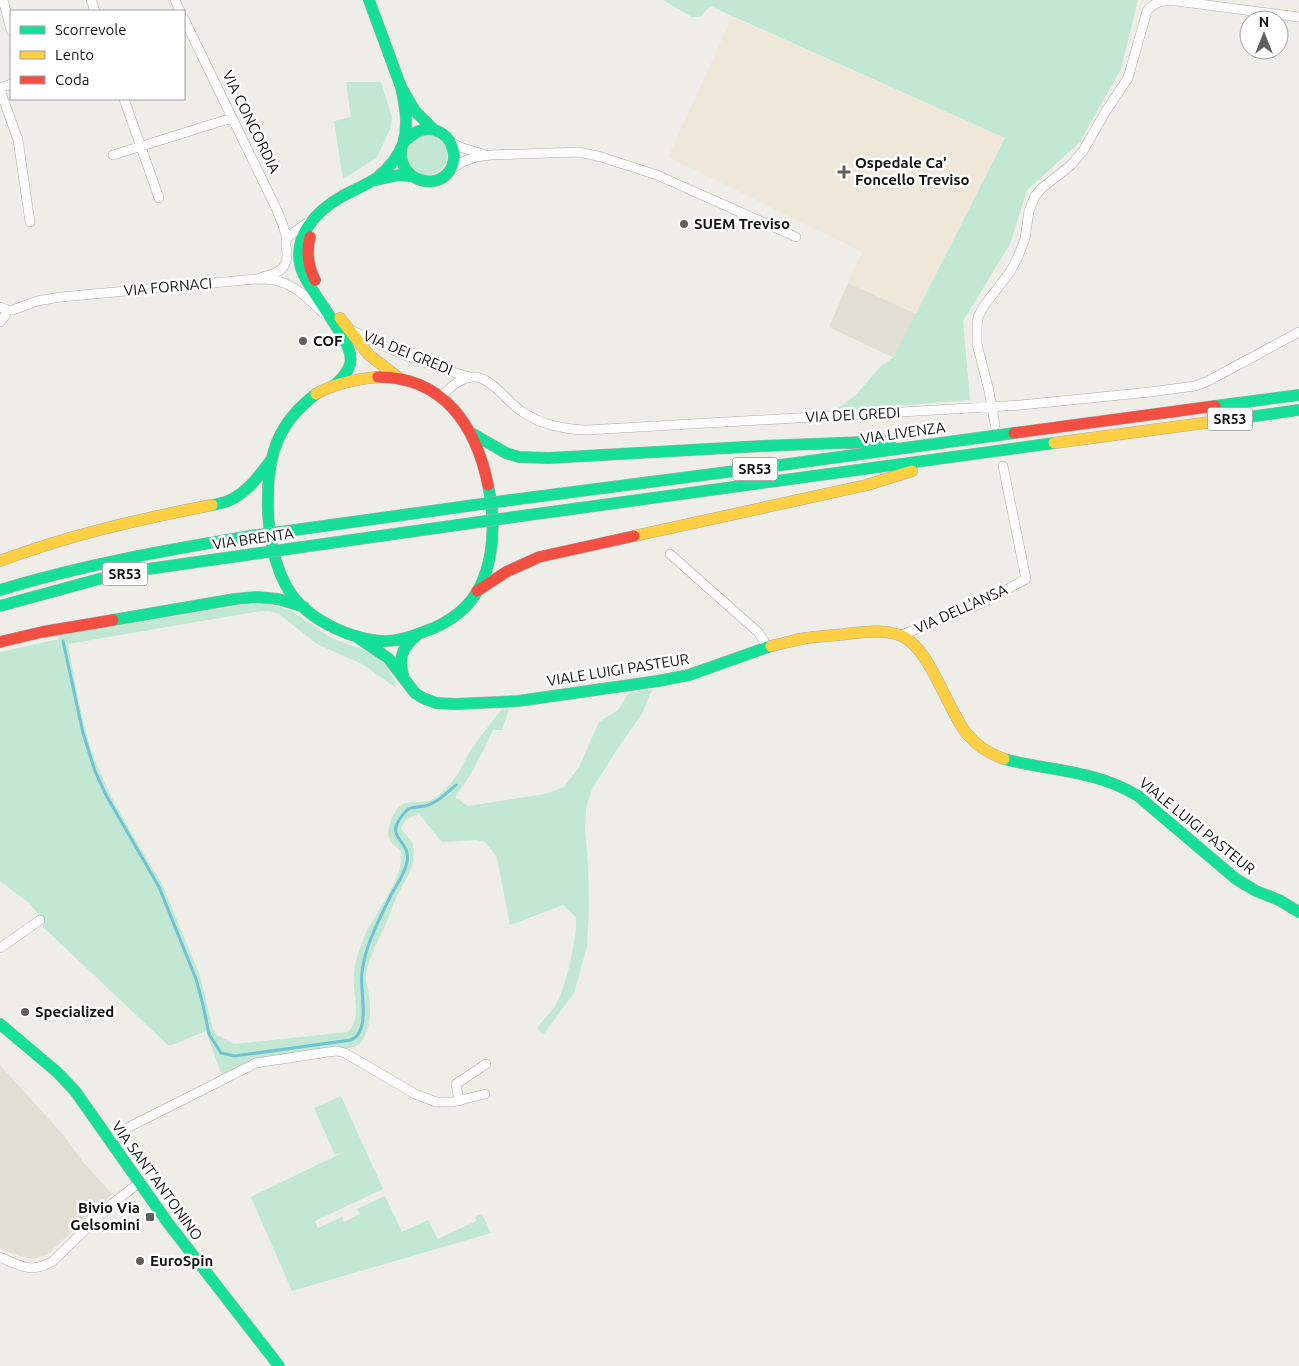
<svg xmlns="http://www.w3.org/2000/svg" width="1299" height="1366" font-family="Ubuntu,sans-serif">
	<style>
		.built { fill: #e1dfd4 }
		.medical { fill: #efe8da }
		.green { fill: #c2e7d3 }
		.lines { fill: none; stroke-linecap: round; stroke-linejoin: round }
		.stream { stroke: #6fc3d3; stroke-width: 3 }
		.street-casing { stroke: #aeada9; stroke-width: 10 }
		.fast-casing { stroke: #aeada9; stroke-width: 12 }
		.slow-casing { stroke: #aeada9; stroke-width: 12 }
		.jam-casing { stroke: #aeada9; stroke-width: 12 }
		.street { stroke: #fcfcfc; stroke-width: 9 }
		.fast { stroke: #16e098; stroke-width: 11 }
		.slow { stroke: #ffcf43; stroke-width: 11 }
		.jam { stroke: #f24e42; stroke-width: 11 }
		.fast-bridge-casing { stroke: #b3a7ad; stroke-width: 12; stroke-linecap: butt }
		.fast-bridge { stroke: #16e098; stroke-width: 11 }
		.poi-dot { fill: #5f5f5b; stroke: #fff; stroke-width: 2 }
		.labels { text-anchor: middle; stroke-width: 5; stroke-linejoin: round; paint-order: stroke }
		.shield { fill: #fff; stroke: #595957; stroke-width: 1 }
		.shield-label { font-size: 14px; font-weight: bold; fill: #12120f }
		.street-label { font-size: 15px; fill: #12120f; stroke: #fff }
		.poi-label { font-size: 15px; font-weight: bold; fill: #12120f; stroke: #fff; text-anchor: start }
	</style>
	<rect width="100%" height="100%" fill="#eeede8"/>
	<!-- built -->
	<path class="built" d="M 848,283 L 917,314 L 894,358 L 829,327 Z
		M 0,1065 L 65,1137 L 83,1162 L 112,1194 L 51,1251 L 46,1255 L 33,1259 L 19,1256 L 0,1248 Z"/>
	<!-- medical -->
	<path class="medical" d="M 732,17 L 1005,138 L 917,314 L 848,283 L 862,252 L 668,157 Z"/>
	<!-- green -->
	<path class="green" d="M 663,0 L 1138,0 L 1121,69 L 1079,143 L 1027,190 L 1010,244 L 963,321 L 970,400 L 834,411 L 856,395 L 880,367 L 894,357 L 1005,138 L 710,6 L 700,17 L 692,17 Z
		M 346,82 L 381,82 L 392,117 L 390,129 L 379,153 L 376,158 L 343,179 L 334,121 L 351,117 Z
		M407 155a20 20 0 1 1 40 0a20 20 0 1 1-40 0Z
		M 261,602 L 292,611 L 331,638 L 376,654 L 389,670 L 395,681 L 396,688 L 364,665 L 317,644 L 279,614 L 269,611 L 261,611 L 68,644 C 75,680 80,717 92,752 C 108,798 137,842 162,884 L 200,976 L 213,1030 L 217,1035 L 234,1044 L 348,1032 C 363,1017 352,994 354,976 C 354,963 360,947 365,935 C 376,911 405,878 401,851 C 398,848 392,845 390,840 C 386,833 390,821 394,814 C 403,796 418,805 431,800 C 434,799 438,795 440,794 C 455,783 462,765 471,750 C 480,736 491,723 501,710 L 509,709 L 502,730 L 493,730 C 482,754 471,776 455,797 L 468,806 L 545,794 L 564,787 L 579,767 L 599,722 L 618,710 L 629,693 L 652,689 L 642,714 L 618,748 L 592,789 L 586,808 L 585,829 L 588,865 L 589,905 L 587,947 L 574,993 L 543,1035 L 537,1028 C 543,1020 551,1013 556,1004 C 566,988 578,935 576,917 L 563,905 L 510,925 L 497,857 L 485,842 L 476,840 L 442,842 L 419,814 C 410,817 405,819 401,828 C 404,835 412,838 413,846 C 417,868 404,880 396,898 C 392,906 390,915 386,923 C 379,940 366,961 366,980 C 366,985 369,990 369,995 C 371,1008 371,1036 358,1045 C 351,1050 338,1047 329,1049 C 316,1051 304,1055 292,1058 C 269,1064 245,1070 222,1076 L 206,1031 L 169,1046 L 43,927 L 44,921 L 29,903 L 0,881 L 0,652 L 59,639 L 60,635 Z
		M 341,1096 L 383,1189 L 315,1221 L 318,1228 L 342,1217 L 344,1222 L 360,1214 L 357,1209 L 385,1196 L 402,1232 L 428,1220 L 438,1239 L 476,1221 L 475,1217 L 482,1214 L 491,1233 L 292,1291 L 251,1197 L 346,1151 L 335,1155 L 314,1108 Z"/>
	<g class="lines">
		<!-- stream -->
		<path class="stream" d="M 63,641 L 83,733 L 95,771 L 106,795 L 159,887 L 196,979 L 203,1005 L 209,1034 L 221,1053 L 235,1056 L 351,1040 C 372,1031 359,990 362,972 C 365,946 379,920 390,897 C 396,885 404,876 407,862 C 412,837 378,840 408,809 C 413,807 419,807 425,806 C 437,803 447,793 456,785"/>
		<!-- street casing -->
		<g class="street-casing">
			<path id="street" d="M 3,0 L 11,30
				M 91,0 L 95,11
				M 175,0 L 180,11
				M 184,19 L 276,208 L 283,225 L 287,240
				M 0,88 L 11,84
				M 0,90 L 18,140 L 30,222
				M 124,99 L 159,198
				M 452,143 L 463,148 L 483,154
				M 113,155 L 232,118
				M 450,170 L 462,162 L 476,157 L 491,155 L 579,152 L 601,157 L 657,175 L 796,237
				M 262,277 C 277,273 287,271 287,253 C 287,249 285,244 286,241 C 289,234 301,227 307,223
				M 0,307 L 7,310 L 13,310 L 37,301 L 61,297 L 257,279 C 264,279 273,279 281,282 C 297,287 311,301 323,313
				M 0,322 L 5,316 L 7,310
				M 351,330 C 389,350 428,365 469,377
				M 440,397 C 450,388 461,376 476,377 C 492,379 508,402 521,411 C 541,425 563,429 587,430 L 1021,405 L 1150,392 L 1195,386 L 1208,381 L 1299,332
				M 995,425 L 989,391 L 977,344 L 977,328 L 978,317 L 984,306 L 1010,272 L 1017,259 L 1025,239 L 1029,211 L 1035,196 L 1042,188 L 1071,165 L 1083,151 L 1106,111 L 1128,78 L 1147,11 C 1155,1 1164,0 1176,1 L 1299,17
				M 670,554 L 759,633 L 767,647
				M 901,635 L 936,622 L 982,603 L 1026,579 L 1003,466
				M 0,948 L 40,920
				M 459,1101 L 456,1084 L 486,1064
				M 109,1140 L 133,1125 L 256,1063 L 328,1052 L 337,1051 L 345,1053 L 415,1094 L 436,1102 L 453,1102 L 485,1094
				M 0,1257 C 20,1266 32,1274 53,1261 L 113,1203 L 139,1183"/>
		</g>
		<!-- fast casing -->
		<g class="fast-casing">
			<path id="fast" d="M 369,0 L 401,87 L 415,111 L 433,129
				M 401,149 C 401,154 401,160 403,164 C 409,180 431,187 445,176 C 461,162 454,135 434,130 C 422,126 412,134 404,142
				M 376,180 L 399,175 L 410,176
				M 335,385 C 351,370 356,360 344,339 C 335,324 325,309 315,294 C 310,286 304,277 301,268 C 292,237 316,211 341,197 C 353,190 367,185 378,177 C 389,168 398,157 403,144 C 409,125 405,106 401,87
				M 316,394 C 280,421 268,452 268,496 C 267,528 273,567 291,594 C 304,612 326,625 346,633 C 377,644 393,644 423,632 C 436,628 449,621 460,612 C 495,582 497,527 488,485
				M 1215,406 L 1299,395
				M 1219,421 L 1299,410
				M 473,434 L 506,453 L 519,457 L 549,458 L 762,446 L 890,441
				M 511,500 L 781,465 L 1014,433
				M 212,505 C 217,504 223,503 228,501 C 247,493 259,476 271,460
				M 514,517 L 1054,443
				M 0,590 C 82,565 166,550 251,536
				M 0,606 L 99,579 L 141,570 L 253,554
				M 113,620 L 235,599 L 257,597 L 278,599 L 304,607
				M 357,637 L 388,658 L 415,693 L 423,698 L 436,703 L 456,704 L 518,701 L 658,681 L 689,675 L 771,646
				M 404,679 C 398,659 401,648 417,635
				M 1004,759 C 1050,771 1096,770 1138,796 L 1236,879 L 1256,891 L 1279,900 L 1299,912
				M 0,1024 L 57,1072 L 75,1091 L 168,1223 L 279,1366"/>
		</g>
		<!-- slow casing -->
		<g class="slow-casing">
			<path id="slow" d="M 340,318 L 369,355 L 399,378
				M 316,394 C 335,383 356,379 378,377
				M 1054,443 L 1219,421
				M 634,536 L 867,485 L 912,471
				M 0,561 C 69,535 140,519 212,505
				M 771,646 C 781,644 791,641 801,639 C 816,636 831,636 846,634 C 863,632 883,629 899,635 C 929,644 947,710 967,734 C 977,746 990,754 1004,759"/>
		</g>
		<!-- jam casing -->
		<g class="jam-casing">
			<path id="jam" d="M 310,237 C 306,252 308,266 315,280
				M 378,377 C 444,377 476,426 488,485
				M 1014,433 L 1215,406
				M 477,591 L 506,572 L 539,557 L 634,536
				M 0,642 L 42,632 L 113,620"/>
		</g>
		<!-- street -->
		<use href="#street" class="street"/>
		<!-- fast -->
		<use href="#fast" class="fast"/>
		<!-- slow -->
		<use href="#slow" class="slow"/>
		<!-- jam -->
		<use href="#jam" class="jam"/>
		<!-- fast-bridge casing -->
		<g class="fast-bridge-casing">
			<path id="fast-bridge" d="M 251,536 L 511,500
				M 253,554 L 514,517"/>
		</g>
		<!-- fast-bridge -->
		<use href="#fast-bridge" class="fast-bridge"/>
	</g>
	<!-- markers -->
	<g class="poi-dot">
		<path d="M841.5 164.5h5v5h5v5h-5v5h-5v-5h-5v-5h5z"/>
		<circle cx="684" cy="224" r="5"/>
		<circle cx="303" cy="341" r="5"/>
		<circle cx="25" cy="1012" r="5"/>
		<rect x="145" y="1212" width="10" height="10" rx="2.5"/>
		<circle cx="140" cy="1261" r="5"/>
	</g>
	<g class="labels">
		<!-- shield labels -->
		<g class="shield">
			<rect x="1207.5" y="407.5" width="45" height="23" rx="4"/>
			<rect x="732.5" y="457.5" width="45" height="23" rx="4"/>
			<rect x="102.5" y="562.5" width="45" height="23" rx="4"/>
		</g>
		<g class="shield-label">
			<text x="1230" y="424">SR53</text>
			<text x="755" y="474">SR53</text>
			<text x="125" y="579">SR53</text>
		</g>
		<!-- street labels -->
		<g class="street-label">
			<text transform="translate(251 122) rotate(64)" y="5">VIA CONCORDIA</text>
			<text transform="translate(168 287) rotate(-5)" y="5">VIA FORNACI</text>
			<text transform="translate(408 353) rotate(22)" y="5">VIA DEI GREDI</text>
			<text transform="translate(853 415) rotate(-3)" y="5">VIA DEI GREDI</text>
			<text transform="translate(903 433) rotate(-8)" y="5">VIA LIVENZA</text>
			<text transform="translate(253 539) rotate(-8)" y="5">VIA BRENTA</text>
			<text transform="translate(961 609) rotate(-24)" y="5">VIA DELL'ANSA</text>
			<text transform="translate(618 670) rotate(-9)" y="5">VIALE LUIGI PASTEUR</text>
			<text transform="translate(1197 826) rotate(39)" y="5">VIALE LUIGI PASTEUR</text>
			<text transform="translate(157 1181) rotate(54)" y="5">VIA SANT'ANTONINO</text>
		</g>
		<!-- poi labels -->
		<g class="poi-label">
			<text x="855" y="168">Ospedale Ca'<tspan x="855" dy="17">Foncello Treviso</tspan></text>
			<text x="694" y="229">SUEM Treviso</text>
			<text x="313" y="346">COF</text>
			<text x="35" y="1017">Specialized</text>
			<text x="140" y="1213" text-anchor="end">Bivio Via<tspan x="140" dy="17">Gelsomini</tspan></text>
			<text x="150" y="1266">EuroSpin</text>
		</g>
	</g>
	<!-- legend -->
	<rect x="10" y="10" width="175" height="90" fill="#ffffff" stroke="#a0a09f"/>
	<rect x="20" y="26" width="25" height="8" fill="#16e098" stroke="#a0a09f"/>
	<text x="55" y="35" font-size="15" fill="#12120f">Scorrevole</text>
	<rect x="20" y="51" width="25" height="8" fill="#ffcf43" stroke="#a0a09f"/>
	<text x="55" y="60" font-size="15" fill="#12120f">Lento</text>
	<rect x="20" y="76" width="25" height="8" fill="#f24e42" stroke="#a0a09f"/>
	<text x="55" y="85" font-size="15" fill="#12120f">Coda</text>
	<!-- north arrow -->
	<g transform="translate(1264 35)"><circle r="24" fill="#ffffff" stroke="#a0a09f"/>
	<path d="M0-4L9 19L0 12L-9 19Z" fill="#5f5f5b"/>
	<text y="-8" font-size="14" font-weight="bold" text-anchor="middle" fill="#12120f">N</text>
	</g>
</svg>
